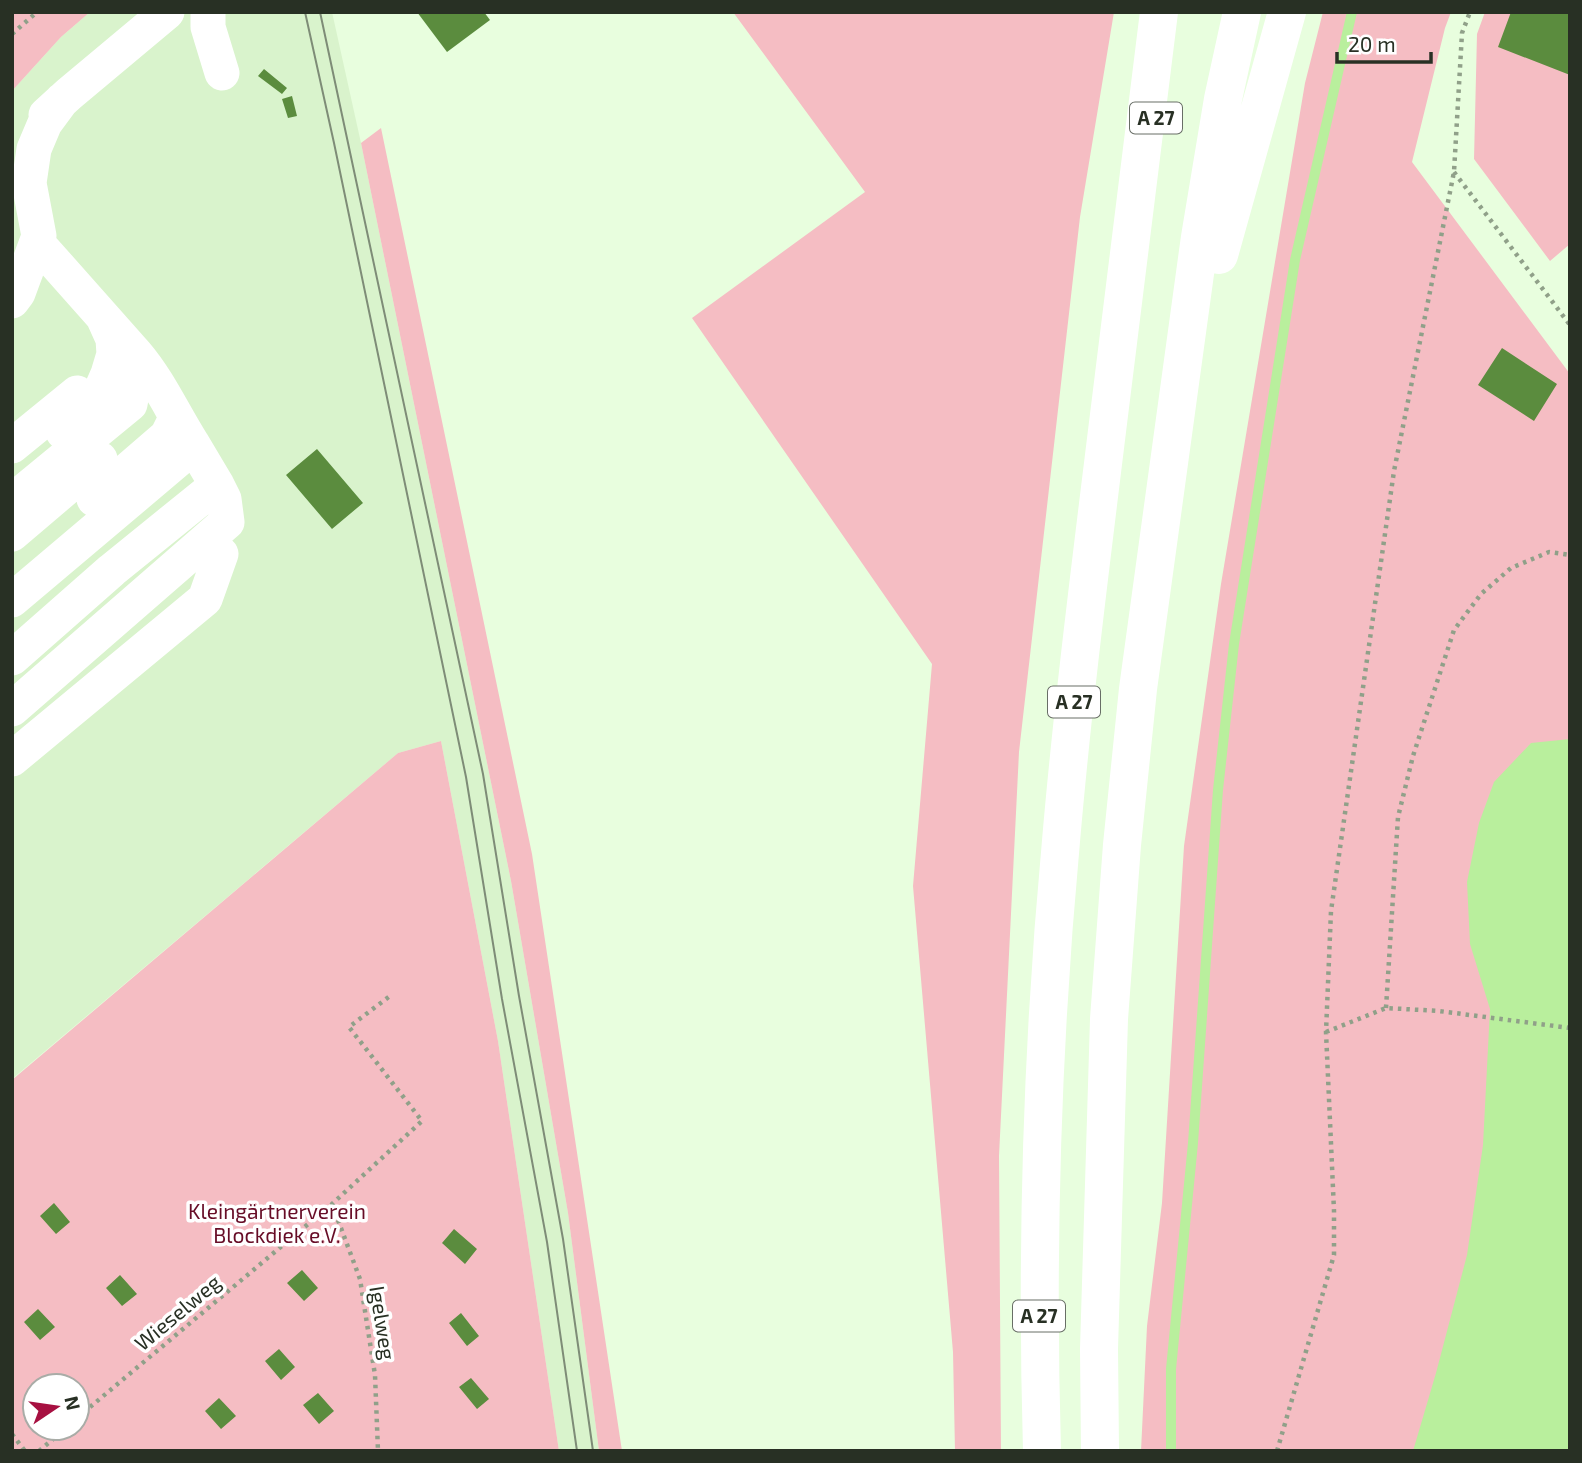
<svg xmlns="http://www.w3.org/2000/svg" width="1582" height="1463" font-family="'Exo 2',sans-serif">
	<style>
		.built { fill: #d9f3cc }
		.green { fill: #f5bdc3; fill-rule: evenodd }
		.water { fill: #b9ef9d }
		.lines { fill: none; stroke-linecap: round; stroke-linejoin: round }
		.stream { stroke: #b9ef9d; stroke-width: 10 }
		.building { fill: #5b8c3e }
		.path { stroke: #90a089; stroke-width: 4.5; stroke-dasharray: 3.5 5; stroke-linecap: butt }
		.minor { stroke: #fff; stroke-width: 35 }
		.highway { stroke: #fff; stroke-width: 38 }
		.tram { stroke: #7e8c77; stroke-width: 2 }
		.labels { text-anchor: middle; stroke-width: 7; stroke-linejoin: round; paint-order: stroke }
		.shield { fill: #fff; stroke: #686e66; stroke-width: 2 }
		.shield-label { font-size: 19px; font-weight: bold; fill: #283024 }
		.park-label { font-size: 21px; fill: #670d27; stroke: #fff }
		.street-label { font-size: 21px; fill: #283024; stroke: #fff }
	</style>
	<rect width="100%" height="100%" fill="#e8fede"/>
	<!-- built -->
	<path class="built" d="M 90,12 L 332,12 L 361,143 L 511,881 L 568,1213 L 599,1451 L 559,1451 L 498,1041 L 441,741 L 398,753 L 12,1079 L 12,91 L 61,37 Z"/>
	<!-- green -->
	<path class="green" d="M 12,12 L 90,12 L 61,37 L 12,91 Z
		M 733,12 L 1114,12 L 1080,217 L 1019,752 L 999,1156 L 1001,1451 L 955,1451 L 953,1352 L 913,886 L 932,664 L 692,318 L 865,192 Z
		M 1323,12 L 1451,12 L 1445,28 L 1412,162 L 1570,374 L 1570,1451 L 1141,1451 L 1147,1326 L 1162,1203 L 1184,846 L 1221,584 L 1305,83 Z
		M 1485,12 L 1570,12 L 1570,244 L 1550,261 L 1474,159 L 1477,34 Z
		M 381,128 L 532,854 L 622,1451 L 599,1451 L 568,1213 L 511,881 L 361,143 Z
		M 441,741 L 498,1041 L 559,1451 L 12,1451 L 12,1080 L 398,753 ZM 35,1386 L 77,1386 L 77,1428 L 35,1428 Z"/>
	<!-- water -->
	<path class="water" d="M 1570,739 L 1570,1451 L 1413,1451 L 1436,1373 L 1467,1255 L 1483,1145 L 1490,1009 L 1470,944 L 1467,882 L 1479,823 L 1494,782 L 1531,743 Z"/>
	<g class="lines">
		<!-- stream -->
		<path class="stream" d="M 1171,1451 L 1171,1369 L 1193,1143 L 1218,790 L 1234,644 L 1295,260 L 1352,12"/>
	</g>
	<!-- building -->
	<path class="building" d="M 417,12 L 484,12 L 490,20 L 447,52 Z
		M 1511,12 L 1570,12 L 1570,75 L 1498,47 Z
		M 264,69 L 287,88 L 282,94 L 258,76 Z
		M 292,96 L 297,116 L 288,118 L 282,99 Z
		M 1502,348 L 1557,384 L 1534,421 L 1478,385 Z
		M 317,449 L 363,503 L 332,529 L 286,475 Z
		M 54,1203 L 70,1222 L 56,1234 L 40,1216 Z
		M 454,1229 L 477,1249 L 465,1264 L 442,1243 Z
		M 302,1270 L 318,1288 L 304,1301 L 287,1283 Z
		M 120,1275 L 137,1294 L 122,1306 L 106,1288 Z
		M 38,1309 L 55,1327 L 40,1340 L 24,1322 Z
		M 461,1313 L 479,1336 L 467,1346 L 449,1323 Z
		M 279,1349 L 295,1367 L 281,1380 L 265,1361 Z
		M 471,1378 L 489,1399 L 477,1409 L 459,1387 Z
		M 318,1393 L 334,1411 L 319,1424 L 303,1405 Z
		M 219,1398 L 236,1416 L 221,1429 L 205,1411 Z"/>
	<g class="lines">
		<!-- path -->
		<path class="path" d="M 12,34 L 37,12
			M 1454,172 L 1570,325
			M 1386,1008 L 1398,817 L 1413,756 L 1454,630 L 1481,594 L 1511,568 L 1549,552 L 1570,555
			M 1326,1032 L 1386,1008 L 1439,1011 L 1570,1028
			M 332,1204 L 360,1279 L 375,1375 L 378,1451
			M 77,1418 L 332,1204 L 422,1121 L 349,1027 L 390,996
			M 12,1434 L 25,1451
			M 39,1451 L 66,1428
			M 1277,1451 L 1334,1255 L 1334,1211 L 1326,1032 L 1331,911 L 1394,471 L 1454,172 L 1462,33 L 1470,12"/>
		<!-- minor -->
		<path class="minor" d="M 208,12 L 208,27 L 222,73
			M 46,115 L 69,94 L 167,12
			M 12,301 L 18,293 L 39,236 L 29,183 L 34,149 L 45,123 L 62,100
			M 63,432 L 94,406 L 108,374 L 114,354 L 113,339 L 104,319
			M 12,446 L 77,393
			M 94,499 L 167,436 L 176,418
			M 12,501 L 130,404 L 135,377 L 136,354 L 41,247 L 38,239
			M 12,534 L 100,459
			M 12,600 L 186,453 L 192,443 C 173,413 159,381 136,354
			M 12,658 L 112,570 L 217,485
			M 12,709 L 227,522 L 224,499 L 217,485 L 192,443
			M 12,759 L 205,599 L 221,554"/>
		<!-- highway -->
		<path class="highway" d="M 1219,255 L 1287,12
			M 1042,1451 C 1036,1248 1042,1044 1061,841 C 1073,702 1091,562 1108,423 C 1126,286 1143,149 1159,12
			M 1100,1451 L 1099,1349 L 1109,1019 L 1122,845 L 1138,689 L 1200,237 L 1223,99 L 1242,12"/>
		<!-- tram -->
		<path class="tram" d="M 305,12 L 334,143 L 466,777 L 502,999 L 547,1242 L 577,1451
			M 320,12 L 483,774 L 519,996 L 563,1239 L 593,1451"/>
	</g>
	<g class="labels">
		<!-- shield labels -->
		<g class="shield">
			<rect x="1130" y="102.5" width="52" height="31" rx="5"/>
			<rect x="1048" y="686.5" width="52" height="31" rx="5"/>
			<rect x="1013" y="1300.5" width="52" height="31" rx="5"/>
		</g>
		<g class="shield-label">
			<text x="1156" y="125">A 27</text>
			<text x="1074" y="709">A 27</text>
			<text x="1039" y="1323">A 27</text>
		</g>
		<!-- park labels -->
		<g class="park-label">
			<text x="277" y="1219">Kleingärtnerverein<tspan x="277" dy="24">Blockdiek e.V.</tspan></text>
		</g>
		<!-- street labels -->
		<g class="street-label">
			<text transform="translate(178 1313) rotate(-40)" y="7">Wieselweg</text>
			<text transform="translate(382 1323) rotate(81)" y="7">Igelweg</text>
		</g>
	</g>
	<!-- border -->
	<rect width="1582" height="1463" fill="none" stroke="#283024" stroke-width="28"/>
	<!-- north arrow -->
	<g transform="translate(56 1407) rotate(77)"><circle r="33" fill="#ffffff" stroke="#a9aca7" stroke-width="2"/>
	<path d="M0-5L12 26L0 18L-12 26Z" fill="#a71041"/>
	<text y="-10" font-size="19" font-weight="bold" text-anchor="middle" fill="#283024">N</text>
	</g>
	<!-- scale -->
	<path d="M1337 52v10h94v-10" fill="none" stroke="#283024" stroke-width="3.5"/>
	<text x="1348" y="52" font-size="21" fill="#283024" stroke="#ffffff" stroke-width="5" paint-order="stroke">20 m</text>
</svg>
